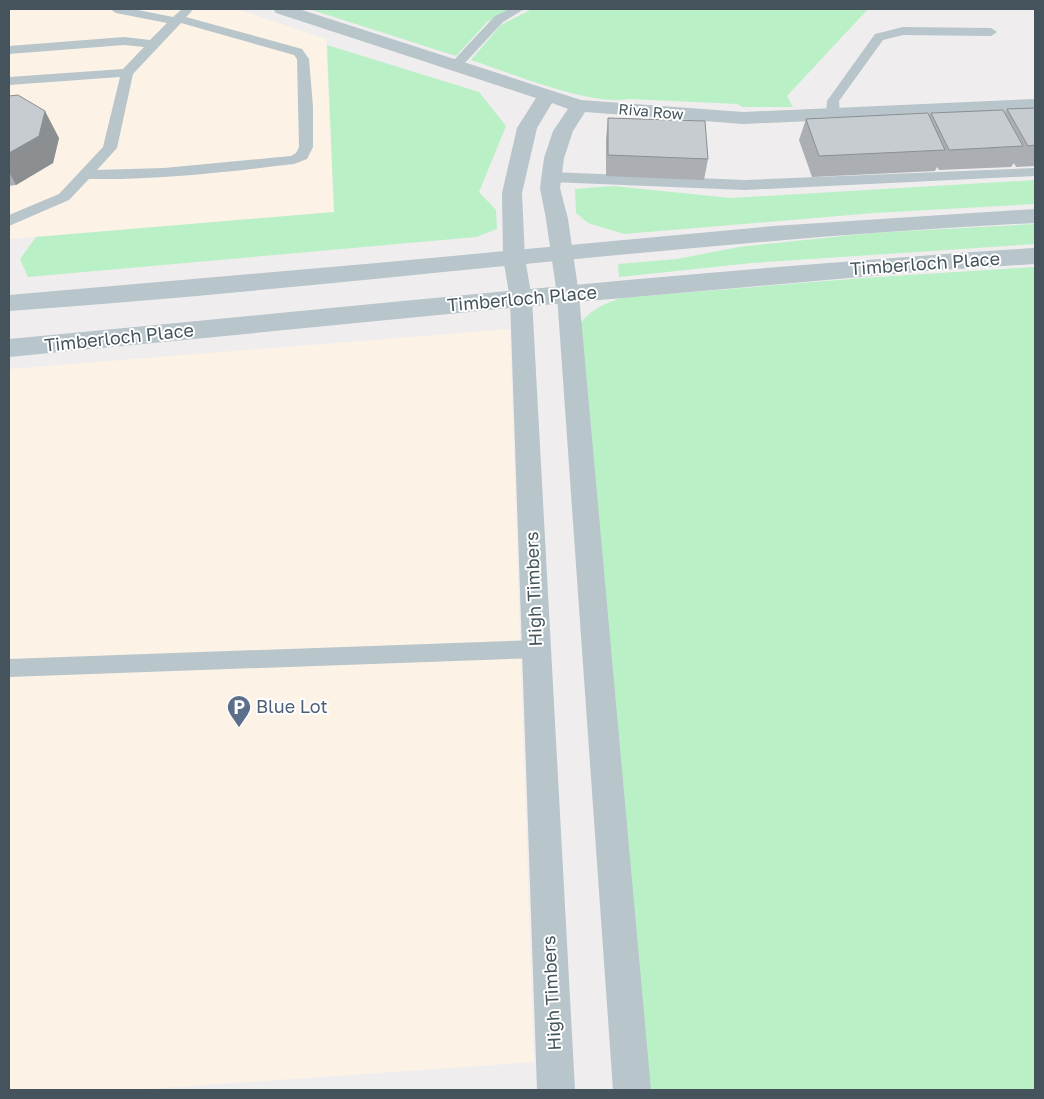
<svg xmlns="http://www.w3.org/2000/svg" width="1044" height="1099" font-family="'Golos Text',sans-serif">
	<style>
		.commercial { fill: #fcf2e5 }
		.green { fill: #b9f0c6 }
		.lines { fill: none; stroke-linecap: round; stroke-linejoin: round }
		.service { fill: #b8c5cb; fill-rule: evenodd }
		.minor { fill: #b8c5cb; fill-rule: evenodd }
		.tertiary { fill: #b8c5cb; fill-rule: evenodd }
		.wall { fill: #abafb4 }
		.shaded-wall { fill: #8b8f92 }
		.building { fill: #c7ccd1; stroke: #8b8f92 }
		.labels { text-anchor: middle; stroke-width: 4; stroke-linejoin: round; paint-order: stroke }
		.far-street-label { font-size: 15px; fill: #45545c; stroke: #fff }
		.street-label { font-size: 18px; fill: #45545c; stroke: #fff }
		.service-label { font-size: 18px; fill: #4e5e75; stroke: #fff; text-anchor: start }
	</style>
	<rect width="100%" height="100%" fill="#f0edee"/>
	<!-- commercial -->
	<path class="commercial" d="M 9,9 L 237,9 L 326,39 L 334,212 L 9,239 Z
		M 510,329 L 534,1062 L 135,1090 L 9,1090 L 9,369 Z"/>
	<!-- green -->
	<path class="green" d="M 309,9 L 511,9 L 487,22 L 456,56 Z
		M 532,9 L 868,9 L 787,96 L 793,107 L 743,107 L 737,104 L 629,99 C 589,106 511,73 471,60 L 501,25 Z
		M 327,45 L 479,92 L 506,126 L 479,192 L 496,210 L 497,229 L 476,237 L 28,277 L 20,259 L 36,237 L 334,212 Z
		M 1035,180 L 1035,204 L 874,213 L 624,234 L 588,223 L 576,213 L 575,189 L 613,186 L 731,198 Z
		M 1035,224 L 1035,244 L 752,263 L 619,277 L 618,264 L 677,259 L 739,247 L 872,233 Z
		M 1035,267 L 1035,1090 L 646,1090 L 598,567 L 579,325 C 590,310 603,304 621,298 L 863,278 Z"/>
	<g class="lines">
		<!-- service -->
		<path class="service" d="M 110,9 L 133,9 L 173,17 L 182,9 L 190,9 L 192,11 L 186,17 L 302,49 L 309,59 L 313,107 L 313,147 L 307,159 L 294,164 C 226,172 158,180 89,179 L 69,200 L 9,226 L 9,215 L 59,194 L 103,147 L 120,77 L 9,85 L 9,77 L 123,69 L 144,47 L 124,45 L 9,54 L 9,46 L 124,37 L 150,40 L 167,23 L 116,13 ZM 181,23 L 294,55 L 297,59 L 299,147 L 296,153 L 291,156 L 164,168 L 97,170 L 117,148 L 133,74 Z
			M 510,9 L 524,9 L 503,22 L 461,67 L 453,67 L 451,64 L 453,61 L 495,16 Z
			M 903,27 L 991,28 L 997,32 L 991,36 L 903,35 L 883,40 L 839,101 L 840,114 L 838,117 L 828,117 L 826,114 L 827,101 L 875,34 Z
			M 1035,168 L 1035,176 L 745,190 L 551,182 L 546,180 L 544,177 L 546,174 L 551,172 L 745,180 Z
			M 536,640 L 543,642 L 546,649 L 543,656 L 536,658 L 9,677 L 9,659 Z"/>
		<!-- minor -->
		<path class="minor" d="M 273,9 L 299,9 L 581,100 L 743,112 L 1035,99 L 1035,111 L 743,124 L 585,112 L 573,131 L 564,158 L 560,188 L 568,219 L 579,295 L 651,1090 L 613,1090 L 557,295 L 546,219 L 540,188 L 544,158 L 553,131 L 568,109 L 552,103 L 537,128 L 522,193 L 525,258 L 532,299 L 575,1090 L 537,1090 L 510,299 L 503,258 L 502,193 L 517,128 L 536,98 L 276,13 Z"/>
		<!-- tertiary -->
		<path class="tertiary" d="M 1035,209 L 1035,223 C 692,240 351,287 9,311 L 9,295 L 388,262 L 774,226 Z
			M 1035,248 L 1035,264 L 927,271 L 521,307 L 9,357 L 9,339 C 351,307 692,270 1035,248 Z"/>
	</g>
	<!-- wall -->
	<path class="wall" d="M 9,96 L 59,138 L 53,163 L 16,185 L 9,186 Z
		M 1035,108 L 1035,166 L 1016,167 L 1014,163 L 1011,167 L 939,170 L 937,167 L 935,171 L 812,177 L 799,140 L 806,119 L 929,116 L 931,113 L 1005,113 L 1007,109 Z
		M 608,118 L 708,159 L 704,180 L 606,176 L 606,139 Z"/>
	<!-- shaded-wall -->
	<path class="shaded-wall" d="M 45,111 L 59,138 L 53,163 L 16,185 L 9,172 L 9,153 Z"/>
	<!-- building -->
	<path class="building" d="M 18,95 L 45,111 L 39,136 L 9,153 L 9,96 Z
		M 1035,108 L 1035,145 L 1028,146 L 1007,109 Z
		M 1003,110 L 1023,146 L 949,150 L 931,113 Z
		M 928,113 L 945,150 L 819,156 L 806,119 Z
		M 608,118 L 705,121 L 708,159 L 608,155 Z"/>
	<!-- icons -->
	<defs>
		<g id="parking-pin" transform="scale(1.25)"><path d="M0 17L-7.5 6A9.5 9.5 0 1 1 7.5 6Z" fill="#5c6f8a" stroke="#fff"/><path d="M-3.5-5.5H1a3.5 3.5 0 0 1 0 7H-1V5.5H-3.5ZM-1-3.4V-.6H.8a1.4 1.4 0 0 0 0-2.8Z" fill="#fff"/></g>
	</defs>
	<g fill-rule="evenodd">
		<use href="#parking-pin" x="239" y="707"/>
	</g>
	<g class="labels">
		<!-- far-street labels -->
		<g class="far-street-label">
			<text transform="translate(651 112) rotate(5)" y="5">Riva Row</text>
		</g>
		<!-- street labels -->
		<g class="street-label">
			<text transform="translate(925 264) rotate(-4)" y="6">Timberloch Place</text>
			<text transform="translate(522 299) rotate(-5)" y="6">Timberloch Place</text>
			<text transform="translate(119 338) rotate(-6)" y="6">Timberloch Place</text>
			<text transform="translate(534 589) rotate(-92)" y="6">High Timbers</text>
			<text transform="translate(552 993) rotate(-93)" y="6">High Timbers</text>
		</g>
		<!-- service labels -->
		<g class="service-label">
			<text x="256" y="713">Blue Lot</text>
		</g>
	</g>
	<!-- border -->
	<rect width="1044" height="1099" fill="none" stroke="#45545c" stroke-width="20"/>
</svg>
